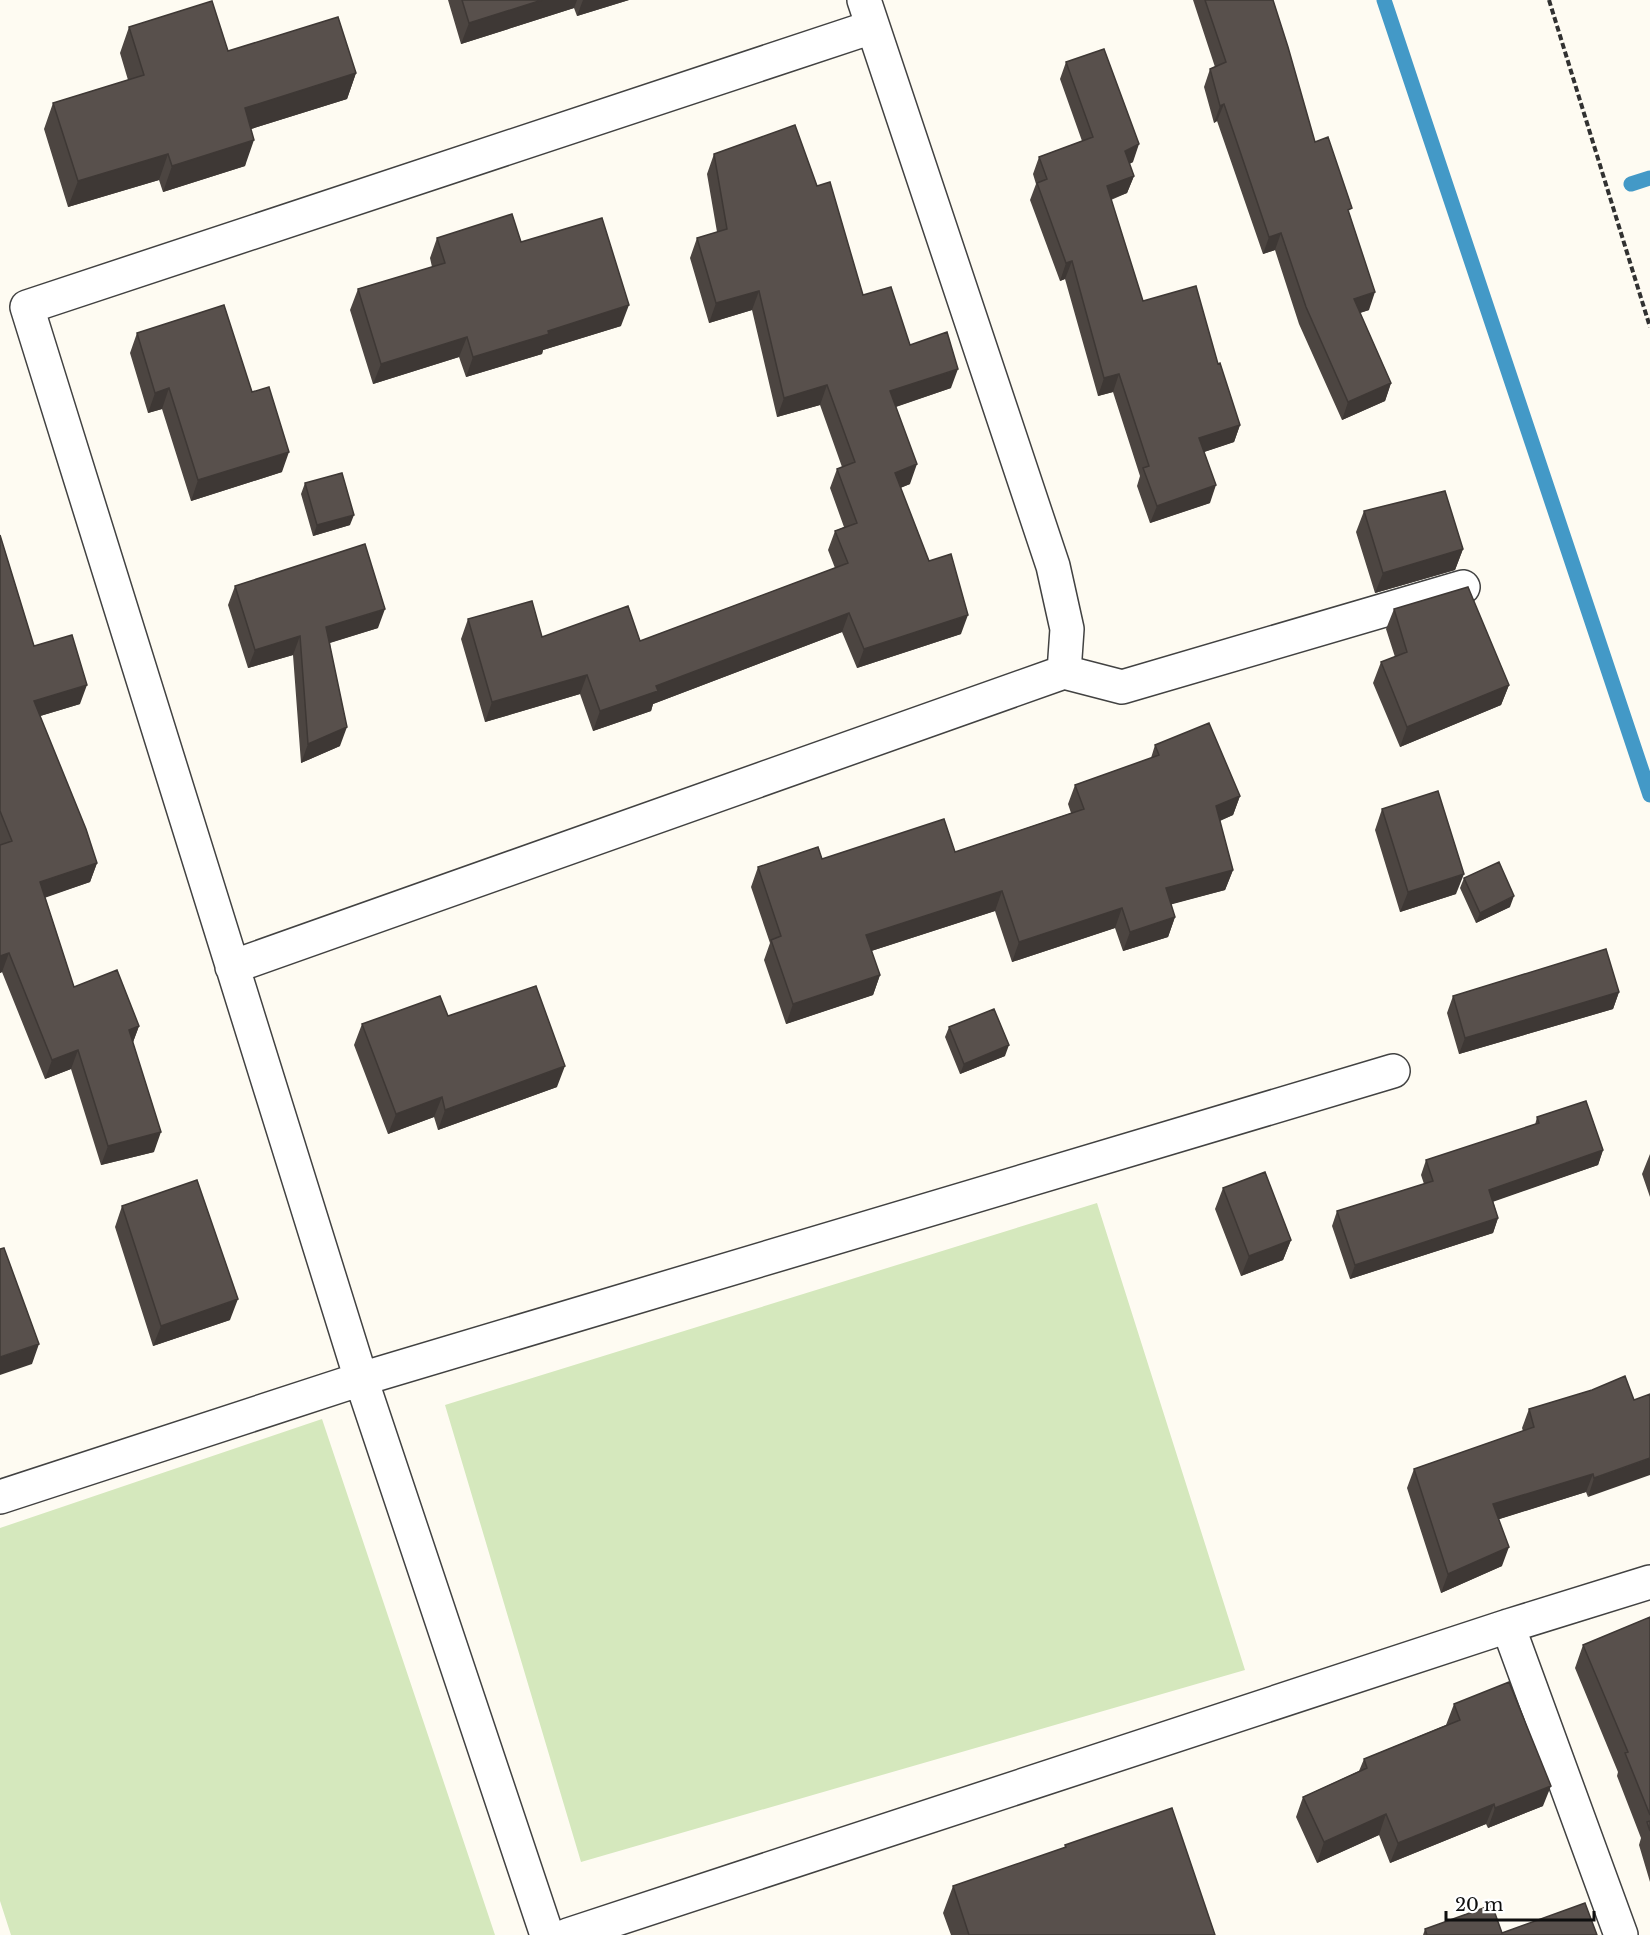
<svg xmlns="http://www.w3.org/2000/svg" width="1650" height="1935" font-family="'Libre Baskerville',serif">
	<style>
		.green { fill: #d5e8bd }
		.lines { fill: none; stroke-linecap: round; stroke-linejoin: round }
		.stream { stroke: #4399c7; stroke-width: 15 }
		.street-casing { stroke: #424242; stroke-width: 36 }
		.path { stroke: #313131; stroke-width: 4; stroke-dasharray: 6 3; stroke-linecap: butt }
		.street { stroke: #fff; stroke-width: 33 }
		.wall { fill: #4c4541 }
		.shaded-wall { fill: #3e3835 }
		.building { fill: #58504c; stroke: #3e3835; stroke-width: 1.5 }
	</style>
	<rect width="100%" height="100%" fill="#fefbf2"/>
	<!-- green -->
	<path class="green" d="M 1097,1203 L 1245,1670 L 581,1862 L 445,1405 Z
		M 322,1419 L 495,1935 L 11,1935 L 0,1901 L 0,1528 Z"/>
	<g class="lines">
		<!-- stream -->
		<path class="stream" d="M 1384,0 L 1650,795
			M 1631,184 L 1650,178"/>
		<!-- street casing -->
		<g class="street-casing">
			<path id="street" d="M 864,0 L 1053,566 L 1067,629 L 1064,672
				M 232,967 L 1064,672 L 1122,687 L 1463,587
				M 0,1497 L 361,1379 L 1393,1071
				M 1508,1626 L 1621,1935
				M 547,1935 L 361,1379 L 27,307 L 872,27
				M 568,1935 L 1508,1626 L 1650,1582"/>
		</g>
		<!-- path -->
		<path class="path" d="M 1549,0 L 1650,327"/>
		<!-- street -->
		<use href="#street" class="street"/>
	</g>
	<!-- wall -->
	<path class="wall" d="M 448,0 L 629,0 L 577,16 L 574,8 L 461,44 Z
		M 1193,0 L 1273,0 L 1315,142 L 1350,215 L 1369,310 L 1360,313 L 1391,383 L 1385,401 L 1342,420 L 1299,324 L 1275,250 L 1263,254 L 1217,121 L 1214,123 L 1204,87 L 1210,69 L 1215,67 Z
		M 129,27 L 228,51 L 356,73 L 347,99 L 251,129 L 245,166 L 163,192 L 159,180 L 68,207 L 44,129 L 53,103 L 128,80 L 120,53 Z
		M 1066,62 L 1133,162 L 1129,164 L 1134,176 L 1127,193 L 1111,200 L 1143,301 L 1218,364 L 1240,425 L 1234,442 L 1204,452 L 1210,503 L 1150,523 L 1137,486 L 1140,476 L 1113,392 L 1098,396 L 1065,279 L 1060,281 L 1030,200 L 1036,184 L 1033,174 L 1039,157 L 1082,141 L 1060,79 Z
		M 714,154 L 817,186 L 863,295 L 951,388 L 896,407 L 910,484 L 900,488 L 929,561 L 961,634 L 857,668 L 842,632 L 653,704 L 651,711 L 593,731 L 580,694 L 485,722 L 461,639 L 468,619 L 542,637 L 640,641 L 835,568 L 828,550 L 835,531 L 844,527 L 830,488 L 837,469 L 842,467 L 820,405 L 777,417 L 752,310 L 709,323 L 690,258 L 697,238 L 717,232 L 707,174 Z
		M 437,238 L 521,242 L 621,326 L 543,350 L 542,354 L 466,377 L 459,357 L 373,384 L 350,310 L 358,289 L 432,267 L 430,258 Z
		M 137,333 L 252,392 L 282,472 L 191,501 L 162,409 L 148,413 L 130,353 Z
		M 305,483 L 350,525 L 313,536 L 301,494 Z
		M 1364,511 L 1463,549 L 1455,570 L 1375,593 L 1356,532 Z
		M 0,535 L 34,646 L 80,704 L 40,716 L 97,863 L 90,882 L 45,897 L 74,987 L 139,1026 L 133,1042 L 154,1152 L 101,1165 L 71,1069 L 45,1079 L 2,972 L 0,973 Z
		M 235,586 L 378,628 L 330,643 L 340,746 L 301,763 L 293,655 L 248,668 L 228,605 Z
		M 1394,609 L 1509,685 L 1501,705 L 1400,747 L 1373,683 L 1381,662 L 1395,657 L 1386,629 Z
		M 1155,745 L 1240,796 L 1233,815 L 1220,821 L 1233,870 L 1225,890 L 1171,904 L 1175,917 L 1168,937 L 1123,951 L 1115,928 L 1012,962 L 995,911 L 871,951 L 880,975 L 873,995 L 786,1024 L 764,960 L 770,943 L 751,887 L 758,867 L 822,859 L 955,852 L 1071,813 L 1068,804 L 1075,785 L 1151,758 Z
		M 1382,809 L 1456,894 L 1400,912 L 1375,830 Z
		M 1464,878 L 1510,907 L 1476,923 L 1460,888 Z
		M 1619,992 L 1613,1009 L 1459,1054 L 1447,1013 L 1453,996 Z
		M 448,1016 L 557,1087 L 438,1130 L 434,1117 L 388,1134 L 354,1045 L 362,1024 Z
		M 949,1027 L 1005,1056 L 960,1074 L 945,1037 Z
		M 1537,1117 L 1603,1150 L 1598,1165 L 1493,1201 L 1498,1218 L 1493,1233 L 1350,1279 L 1332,1226 L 1337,1211 L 1424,1184 L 1421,1175 L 1426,1160 L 1535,1125 Z
		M 1650,1154 L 1650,1197 L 1642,1174 Z
		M 1223,1188 L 1291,1240 L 1283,1260 L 1241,1276 L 1215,1209 Z
		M 122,1206 L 230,1320 L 153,1346 L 115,1227 Z
		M 1634,1400 L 1588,1497 L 1586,1492 L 1499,1519 L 1502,1566 L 1441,1593 L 1407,1488 L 1414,1469 L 1523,1431 L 1522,1428 L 1529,1409 Z
		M 1650,1617 L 1650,1882 L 1639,1845 L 1641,1838 L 1617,1776 L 1618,1772 L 1575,1668 L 1583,1645 Z
		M 1454,1704 L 1543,1806 L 1488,1828 L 1486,1824 L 1390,1863 L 1379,1835 L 1317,1863 L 1296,1817 L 1303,1797 L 1359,1771 L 1364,1759 L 1446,1725 Z
		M 1065,1845 L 1215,1935 L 951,1935 L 943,1913 L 953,1886 L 1064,1848 Z
		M 1425,1929 L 1502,1933 L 1597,1935 L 1423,1935 Z"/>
	<!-- shaded-wall -->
	<path class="shaded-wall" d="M 542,0 L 577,0 L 574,8 L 461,44 L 469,23 Z
		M 583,0 L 629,0 L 577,16 Z
		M 356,73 L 347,99 L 235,134 L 245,108 Z
		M 1224,104 L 1217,121 L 1214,123 L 1220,106 Z
		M 254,140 L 245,166 L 163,192 L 172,166 Z
		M 1139,144 L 1133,162 L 1119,169 L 1125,151 Z
		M 168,154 L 159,180 L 68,207 L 78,181 Z
		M 1134,176 L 1127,193 L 1100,203 L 1107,186 Z
		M 1281,233 L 1275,250 L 1263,254 L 1269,237 Z
		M 1072,261 L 1065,279 L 1060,281 L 1066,263 Z
		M 759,291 L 752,310 L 709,323 L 716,303 Z
		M 1375,292 L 1369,310 L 1347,317 L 1354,299 Z
		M 629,305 L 621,326 L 543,350 L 542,354 L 466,377 L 473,357 L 548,331 Z
		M 467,337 L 459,357 L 373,384 L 381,364 Z
		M 958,369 L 951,388 L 883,411 L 890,391 Z
		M 1119,374 L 1113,392 L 1098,396 L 1104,378 Z
		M 1391,383 L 1385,401 L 1342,420 L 1348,402 Z
		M 827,385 L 820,405 L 777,417 L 784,398 Z
		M 169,388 L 162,409 L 148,413 L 155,393 Z
		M 1240,425 L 1234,442 L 1192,456 L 1199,438 Z
		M 289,452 L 282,472 L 191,501 L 198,480 Z
		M 917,464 L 910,484 L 888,493 L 895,473 Z
		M 1216,485 L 1210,503 L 1150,523 L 1157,506 Z
		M 354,515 L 350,525 L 313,536 L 317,525 Z
		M 1463,549 L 1455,570 L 1375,593 L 1383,573 Z
		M 385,609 L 378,628 L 319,646 L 326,627 Z
		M 849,613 L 842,632 L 653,704 L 651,711 L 593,731 L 600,711 L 656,686 Z
		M 968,615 L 961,634 L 857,668 L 864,649 Z
		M 300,636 L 293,655 L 248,668 L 255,650 Z
		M 587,675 L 580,694 L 485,722 L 492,702 Z
		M 87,685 L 80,704 L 27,720 L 34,701 Z
		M 1509,685 L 1501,705 L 1400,747 L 1407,727 Z
		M 347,727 L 340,746 L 301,763 L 308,744 Z
		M 1240,796 L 1233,815 L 1209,825 L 1216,806 Z
		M 97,863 L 90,882 L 33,902 L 40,882 Z
		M 1233,870 L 1225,890 L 1158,908 L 1166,888 Z
		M 1464,874 L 1456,894 L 1400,912 L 1408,892 Z
		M 1002,891 L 995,911 L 859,955 L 866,935 Z
		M 1514,896 L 1510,907 L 1476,923 L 1480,913 Z
		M 1122,908 L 1115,928 L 1012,962 L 1019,942 Z
		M 1175,917 L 1168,937 L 1123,951 L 1130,932 Z
		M 9,953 L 2,972 L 0,973 L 0,956 Z
		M 880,975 L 873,995 L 786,1024 L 793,1004 Z
		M 1619,992 L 1613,1009 L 1459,1054 L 1465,1038 Z
		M 139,1026 L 132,1045 L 129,1030 Z
		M 1009,1045 L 1005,1056 L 960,1074 L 964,1064 Z
		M 78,1050 L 71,1069 L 45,1079 L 52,1060 Z
		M 565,1066 L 557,1087 L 438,1130 L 445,1110 Z
		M 442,1097 L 434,1117 L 388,1134 L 396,1114 Z
		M 161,1132 L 154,1152 L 101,1165 L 108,1146 Z
		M 1603,1150 L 1598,1165 L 1484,1205 L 1489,1190 Z
		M 1498,1218 L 1493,1233 L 1350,1279 L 1355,1265 Z
		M 1291,1240 L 1283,1260 L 1241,1276 L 1249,1256 Z
		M 238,1299 L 230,1320 L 153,1346 L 161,1326 Z
		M 39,1344 L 32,1364 L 0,1375 L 0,1357 Z
		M 1650,1458 L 1650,1475 L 1588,1497 L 1594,1478 Z
		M 1593,1474 L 1586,1492 L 1487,1523 L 1493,1504 Z
		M 1509,1547 L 1502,1566 L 1441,1593 L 1448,1574 Z
		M 1551,1786 L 1543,1806 L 1488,1828 L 1495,1808 Z
		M 1494,1804 L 1486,1824 L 1390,1863 L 1398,1843 Z
		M 1386,1814 L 1379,1835 L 1317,1863 L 1324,1842 Z"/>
	<!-- building -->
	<path class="building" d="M 462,0 L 542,0 L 469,23 Z
		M 1205,0 L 1273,0 L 1288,47 L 1315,142 L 1328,137 L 1352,208 L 1348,210 L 1375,292 L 1354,299 L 1391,383 L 1348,402 L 1306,307 L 1281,233 L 1269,237 L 1224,104 L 1220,106 L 1210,69 L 1226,62 Z
		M 212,1 L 228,51 L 338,17 L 356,73 L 245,108 L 254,140 L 172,166 L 168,154 L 78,181 L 53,103 L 144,75 L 129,27 Z
		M 1104,49 L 1139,144 L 1125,151 L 1134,176 L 1107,186 L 1143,301 L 1196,286 L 1218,364 L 1220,363 L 1240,425 L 1199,438 L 1216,485 L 1157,506 L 1143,468 L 1149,466 L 1119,374 L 1104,378 L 1072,261 L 1066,263 L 1037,183 L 1047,179 L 1039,157 L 1093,137 L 1066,62 Z
		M 795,125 L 817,186 L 830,182 L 863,295 L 891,287 L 910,345 L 947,332 L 958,369 L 890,391 L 917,464 L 895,473 L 929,561 L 951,554 L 968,615 L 864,649 L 849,613 L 656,686 L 658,691 L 600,711 L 587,675 L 492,702 L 468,619 L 532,601 L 542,637 L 628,606 L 640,641 L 848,563 L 835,531 L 857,523 L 837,469 L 855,462 L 827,385 L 784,398 L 759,291 L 716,303 L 697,238 L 727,229 L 714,154 Z
		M 512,214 L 521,242 L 602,218 L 629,305 L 548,331 L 549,334 L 473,357 L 467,337 L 381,364 L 358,289 L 445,263 L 437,238 Z
		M 224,305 L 252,392 L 269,387 L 289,452 L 198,480 L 169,388 L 155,393 L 137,333 Z
		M 342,473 L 354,515 L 317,525 L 305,483 Z
		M 1445,491 L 1463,549 L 1383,573 L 1364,511 Z
		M 0,535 L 34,646 L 72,635 L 87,685 L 34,701 L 86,829 L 97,863 L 40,882 L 74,987 L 117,970 L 139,1026 L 129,1030 L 161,1132 L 108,1146 L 78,1050 L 52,1060 L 9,953 L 0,956 L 0,845 L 12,841 L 0,811 Z
		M 365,544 L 385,609 L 326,627 L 347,727 L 308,744 L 300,636 L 255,650 L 235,586 Z
		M 1468,587 L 1509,685 L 1407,727 L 1381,662 L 1407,652 L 1394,609 Z
		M 1209,723 L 1240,796 L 1216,806 L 1233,870 L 1166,888 L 1175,917 L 1130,932 L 1122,908 L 1019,942 L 1002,891 L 866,935 L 880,975 L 793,1004 L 771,940 L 781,936 L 758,867 L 818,847 L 822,859 L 944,819 L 955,852 L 1084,809 L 1075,785 L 1159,755 L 1155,745 Z
		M 1438,791 L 1464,874 L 1408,892 L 1382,809 Z
		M 1499,862 L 1514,896 L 1480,913 L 1464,878 Z
		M 1606,949 L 1619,992 L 1465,1038 L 1453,996 Z
		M 536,986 L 565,1066 L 445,1110 L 442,1097 L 396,1114 L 362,1024 L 440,996 L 448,1016 Z
		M 994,1009 L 1009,1045 L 964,1064 L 949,1027 Z
		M 1586,1101 L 1603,1150 L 1489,1190 L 1498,1218 L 1355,1265 L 1337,1211 L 1433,1181 L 1426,1160 L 1539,1123 L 1537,1117 Z
		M 1265,1172 L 1291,1240 L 1249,1256 L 1223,1188 Z
		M 197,1180 L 238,1299 L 161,1326 L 122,1206 Z
		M 4,1248 L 39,1344 L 0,1357 L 0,1249 Z
		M 1625,1376 L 1634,1400 L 1650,1394 L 1650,1458 L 1594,1478 L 1593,1474 L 1493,1504 L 1509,1547 L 1448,1574 L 1414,1469 L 1534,1427 L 1529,1409 L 1592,1390 Z
		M 1650,1617 L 1650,1815 L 1625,1753 L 1628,1752 L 1583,1645 Z
		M 1509,1682 L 1551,1786 L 1495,1808 L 1494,1804 L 1398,1843 L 1386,1814 L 1324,1842 L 1303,1797 L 1367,1768 L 1364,1759 L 1460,1720 L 1454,1704 Z
		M 1172,1808 L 1215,1935 L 969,1935 L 953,1886 L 1066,1847 L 1065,1845 Z
		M 1650,1821 L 1650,1831 L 1647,1822 Z
		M 1585,1903 L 1597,1935 L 1427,1935 L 1425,1929 L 1492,1905 L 1502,1933 Z"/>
	<!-- scale -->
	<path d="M1446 1911v9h148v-9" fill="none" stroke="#0f0f0f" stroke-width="3"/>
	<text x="1455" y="1911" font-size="18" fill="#0f0f0f" stroke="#ffffff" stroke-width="4.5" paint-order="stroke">20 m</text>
</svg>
